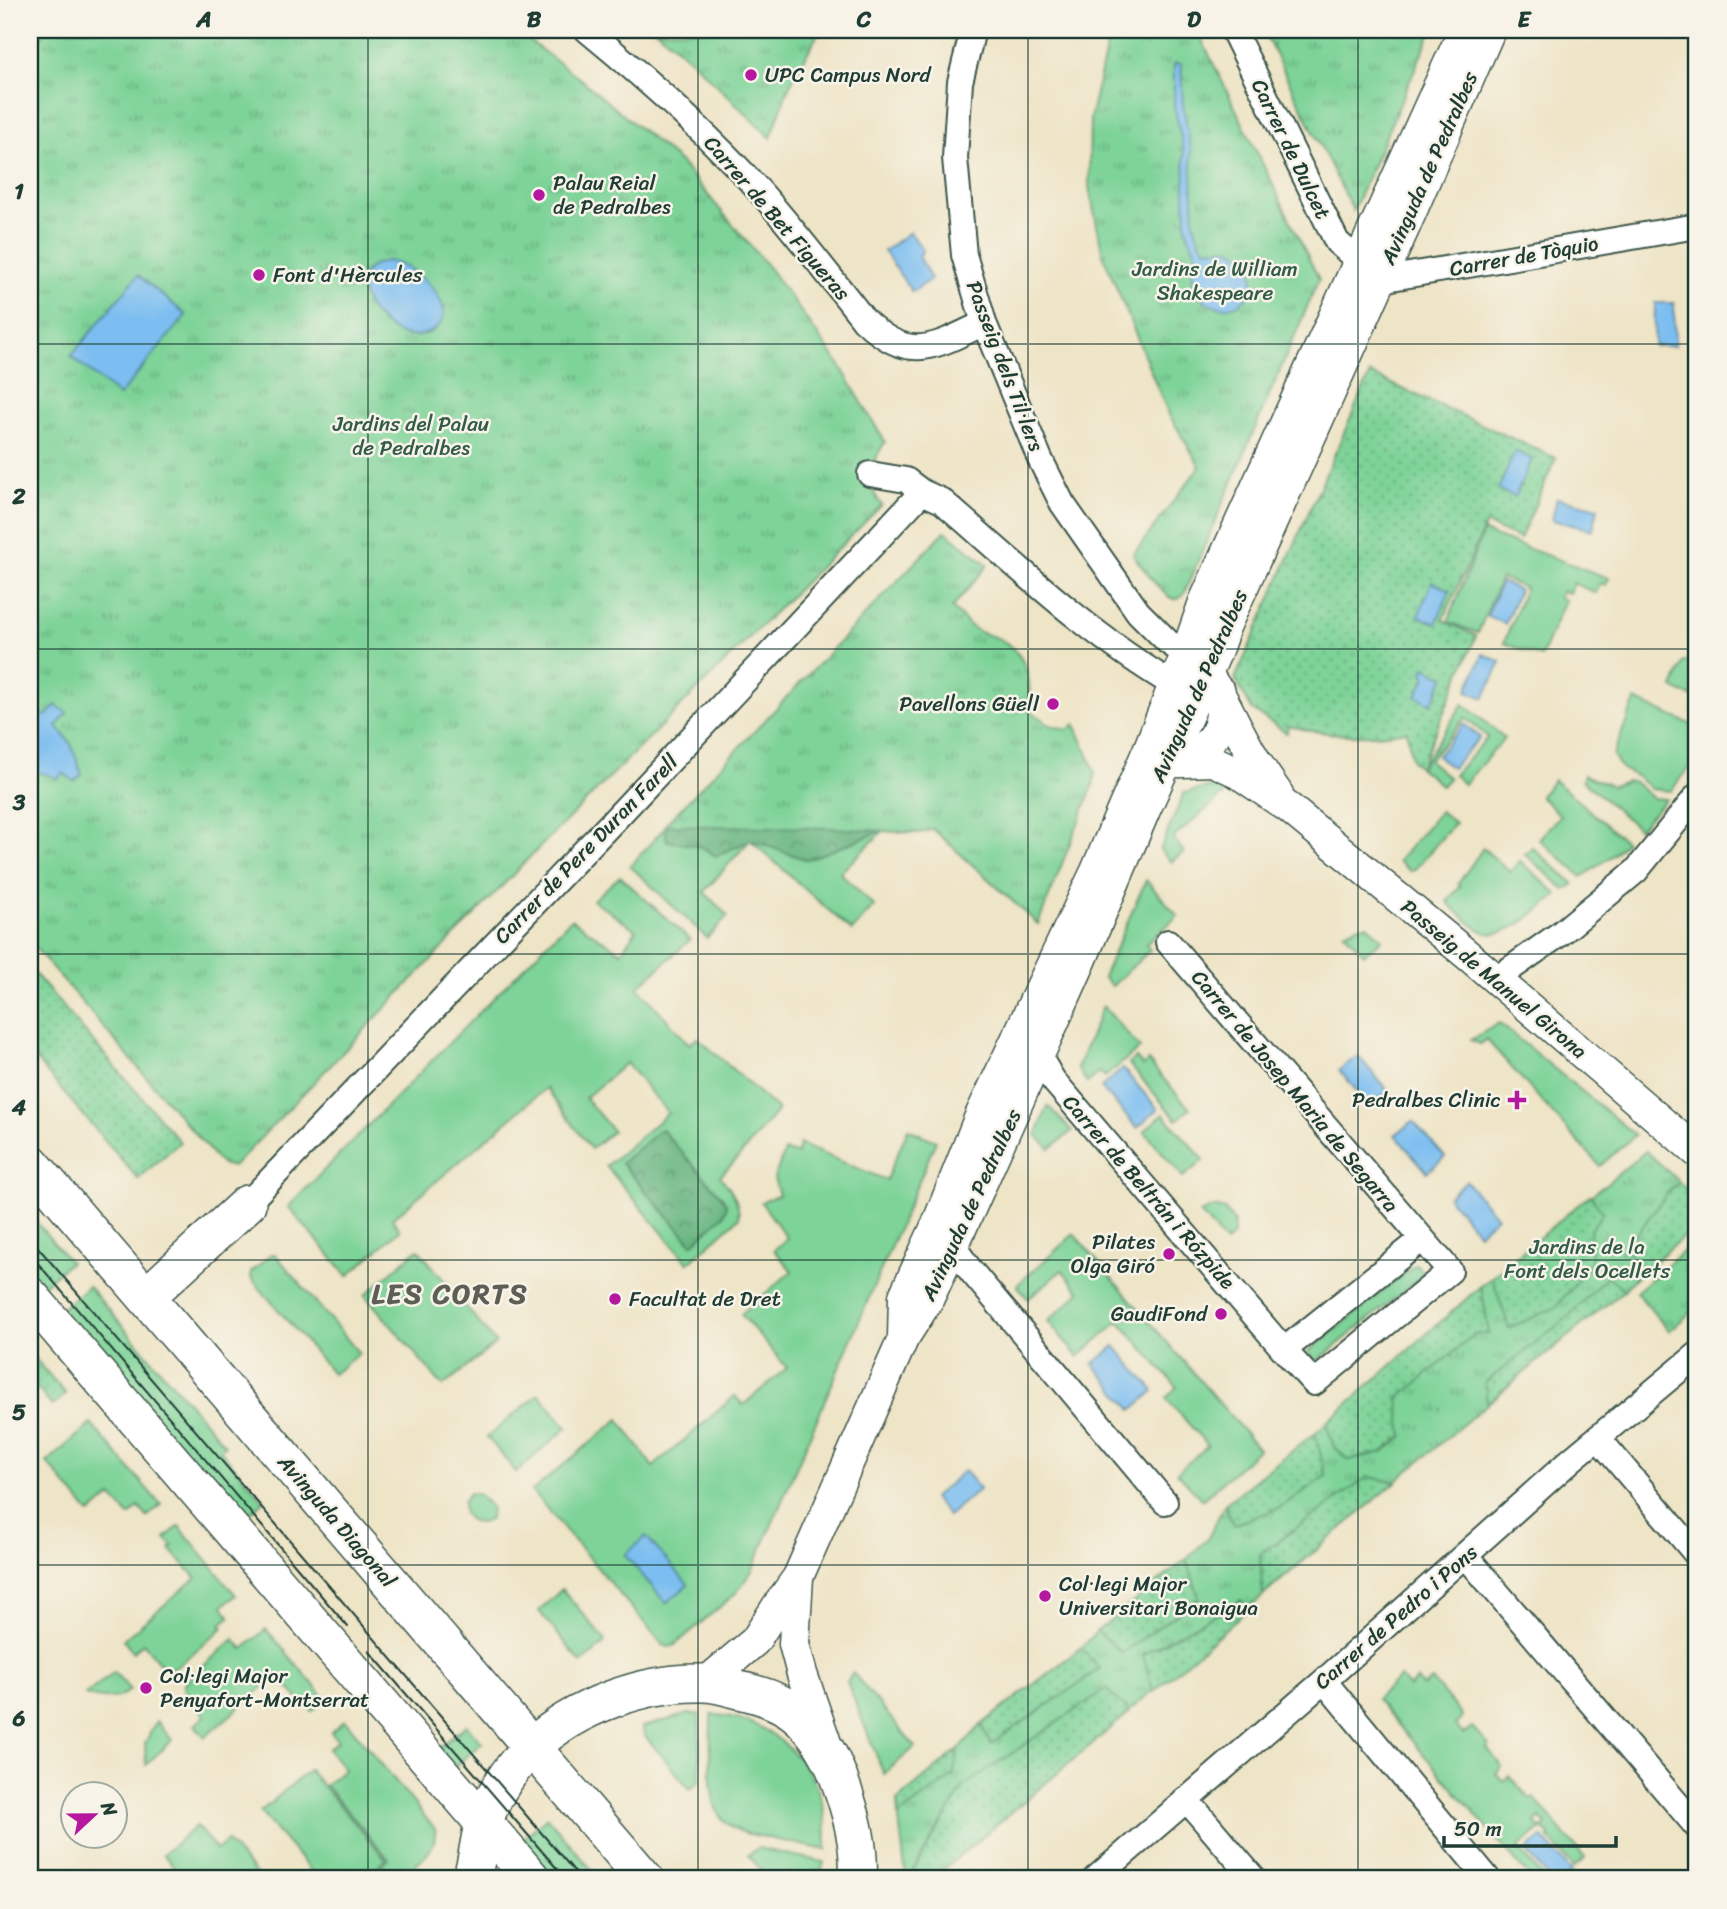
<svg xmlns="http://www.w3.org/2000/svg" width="1727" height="1909" font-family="Sriracha,sans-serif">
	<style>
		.grass { fill: #7dd398; stroke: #4e8866; stroke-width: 2 }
		.forest { fill: url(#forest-crowns); stroke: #42795a; stroke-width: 2 }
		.park { fill: url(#park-tufts); stroke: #4e8866; stroke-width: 2 }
		.garden { fill: url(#garden-dots); stroke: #4e8866; stroke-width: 2 }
		.water { fill: #7cbef1; stroke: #4e7e92; stroke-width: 2 }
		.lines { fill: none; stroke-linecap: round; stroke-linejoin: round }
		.minor-casing { stroke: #3e564a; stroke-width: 28 }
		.tertiary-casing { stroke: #3e564a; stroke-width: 33 }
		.primary-casing { stroke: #3e564a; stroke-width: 40 }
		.minor { stroke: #fff; stroke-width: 24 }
		.tertiary { stroke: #fff; stroke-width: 30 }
		.primary { stroke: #fff; stroke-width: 37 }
		.tram { stroke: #1f3d34; stroke-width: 2 }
		.grid { fill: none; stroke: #1f3d34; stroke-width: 2; stroke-opacity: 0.55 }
		.poi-dot { fill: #b5179e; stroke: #f7f3e8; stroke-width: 2.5 }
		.labels { text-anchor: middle; stroke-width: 5; stroke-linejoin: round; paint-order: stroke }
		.poi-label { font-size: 21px; fill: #1f3d34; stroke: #f7f3e8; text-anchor: start }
		.street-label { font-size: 21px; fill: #1f3d34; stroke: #f7f3e8 }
		.park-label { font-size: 21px; fill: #325b48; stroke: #f7f3e8 }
		.district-label { font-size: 28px; font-weight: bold; letter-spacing: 2px; fill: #5d5e56; stroke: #f7f3e8 }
		.neatline { fill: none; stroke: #1f3d34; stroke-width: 2.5 }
		.grid-label { font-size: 23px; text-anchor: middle; font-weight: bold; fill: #1f3d34 }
	</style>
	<defs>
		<pattern id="forest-crowns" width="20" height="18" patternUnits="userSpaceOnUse" patternTransform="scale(1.75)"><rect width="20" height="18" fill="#66b580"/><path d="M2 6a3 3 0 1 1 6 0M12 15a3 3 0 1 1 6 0" fill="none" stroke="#53946a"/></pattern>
		<pattern id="park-tufts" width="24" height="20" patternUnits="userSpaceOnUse" patternTransform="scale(1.75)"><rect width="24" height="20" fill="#7dd398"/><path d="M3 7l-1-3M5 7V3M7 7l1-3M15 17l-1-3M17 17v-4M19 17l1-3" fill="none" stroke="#66ac7d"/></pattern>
		<pattern id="garden-dots" width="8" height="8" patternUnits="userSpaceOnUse" patternTransform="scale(1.75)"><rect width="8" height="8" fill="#7dd398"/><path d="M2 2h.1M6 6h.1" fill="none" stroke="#66ac7d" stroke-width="1.8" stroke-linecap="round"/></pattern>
	</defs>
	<rect width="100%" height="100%" fill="#f7f3e8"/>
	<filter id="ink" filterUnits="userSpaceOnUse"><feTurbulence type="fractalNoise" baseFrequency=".0143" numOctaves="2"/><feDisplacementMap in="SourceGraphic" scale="14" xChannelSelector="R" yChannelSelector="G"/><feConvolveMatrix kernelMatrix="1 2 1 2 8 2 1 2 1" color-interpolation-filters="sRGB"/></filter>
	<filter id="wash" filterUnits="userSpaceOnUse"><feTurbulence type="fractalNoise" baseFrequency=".00686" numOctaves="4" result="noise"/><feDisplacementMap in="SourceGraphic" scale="28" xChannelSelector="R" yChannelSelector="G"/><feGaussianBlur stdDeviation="1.57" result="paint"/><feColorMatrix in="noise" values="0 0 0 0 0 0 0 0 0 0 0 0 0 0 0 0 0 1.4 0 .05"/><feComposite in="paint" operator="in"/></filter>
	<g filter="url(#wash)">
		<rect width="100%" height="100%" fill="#eee4c6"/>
		<!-- grass -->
		<path class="grass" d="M 1483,532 L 1609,578 L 1606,585 L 1600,583 L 1596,593 L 1573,583 L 1569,593 L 1562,591 L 1559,598 L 1565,600 L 1541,657 L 1504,643 L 1525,588 L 1501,578 L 1478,633 L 1448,622 Z
			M 1684,661 L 1697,667 L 1697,699 L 1673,688 Z
			M 1635,700 L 1697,727 L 1697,756 L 1671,791 L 1651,789 L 1639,778 L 1621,768 L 1613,755 Z
			M 1463,704 L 1505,738 L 1464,784 L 1454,775 L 1488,737 L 1465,718 L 1429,760 L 1449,778 L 1442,786 L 1420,768 Z
			M 966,715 L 1038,924 L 933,829 L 919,833 L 883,831 L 840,873 L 874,906 L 852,931 L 750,840 L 704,892 L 728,916 L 707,938 L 630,866 L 707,781 Z
			M 1584,775 L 1612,786 L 1626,781 L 1634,782 L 1653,798 L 1666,799 L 1639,829 L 1582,780 Z
			M 1554,780 L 1626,842 L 1613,855 L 1582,877 L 1539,839 L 1560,815 L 1540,796 Z
			M 1215,786 L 1225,793 L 1173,838 L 1184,852 L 1171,862 L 1160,850 L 1184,793 Z
			M 1440,811 L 1455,823 L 1415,869 L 1410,871 L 1398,861 Z
			M 1532,847 L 1574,884 L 1565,890 L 1525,854 Z
			M 1483,848 L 1510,872 L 1520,861 L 1558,895 C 1540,908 1503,944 1482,931 C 1469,924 1458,912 1447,902 L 1460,886 L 1458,884 Z
			M 620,876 L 690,940 L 638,987 L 689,1044 L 698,1038 L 778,1110 L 738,1158 L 720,1176 C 731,1190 739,1199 739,1218 L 688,1263 L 606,1166 L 668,1113 L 626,1063 L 585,1098 L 613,1131 L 591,1149 L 546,1088 L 392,1219 L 400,1230 L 348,1276 L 288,1207 L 571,919 L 621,952 L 636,930 L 593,900 Z
			M 1146,880 L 1178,916 L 1146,944 L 1150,950 L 1112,986 L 1103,977 Z
			M 1367,925 L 1383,939 L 1364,954 L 1344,932 L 1358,926 Z
			M 1103,1006 L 1140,1048 L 1105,1077 L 1100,1072 L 1087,1083 L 1077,1068 Z
			M 1499,1023 L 1635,1135 L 1600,1166 L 1486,1039 L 1480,1044 L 1471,1040 Z
			M 1136,1058 L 1143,1066 L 1148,1061 L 1190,1109 L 1177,1120 L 1129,1064 Z
			M 1048,1106 L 1072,1131 L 1050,1149 L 1036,1135 Z
			M 1163,1114 L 1204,1160 L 1183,1177 L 1144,1131 Z
			M 908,1129 L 936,1141 L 752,1571 L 735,1594 L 675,1645 L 669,1647 L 663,1645 L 532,1491 L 619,1419 L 653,1467 L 735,1396 L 743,1405 L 787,1368 L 741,1314 L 792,1271 L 774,1250 L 787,1238 L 761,1202 L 779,1195 L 774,1178 L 785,1151 L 797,1154 L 799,1144 L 886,1180 Z
			M 1214,1207 L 1225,1210 L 1234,1222 L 1233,1235 L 1226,1243 L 1200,1213 Z
			M 30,1215 L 70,1262 L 40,1288 L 30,1276 Z
			M 1074,1234 L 1259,1449 L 1202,1500 L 1177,1472 L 1208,1446 L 1166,1398 L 1177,1387 L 1119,1321 L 1078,1357 L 1048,1321 L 1080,1292 L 1062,1270 L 1028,1299 L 1017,1285 Z
			M 418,1249 L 496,1343 L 443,1386 L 365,1295 Z
			M 272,1254 L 275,1254 L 359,1353 L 333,1374 L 251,1278 L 251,1272 Z
			M 1416,1264 L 1425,1274 L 1316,1362 L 1308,1352 Z
			M 88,1286 L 225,1445 L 220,1450 L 264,1501 L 249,1514 L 237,1501 L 228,1508 L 59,1311 Z
			M 539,1394 L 567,1428 L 516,1472 L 487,1437 Z
			M 91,1424 L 161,1505 L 147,1517 L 139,1507 L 129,1516 L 111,1496 L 90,1514 L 47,1462 Z
			M 469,1493 L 479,1494 L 492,1509 L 489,1520 C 479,1526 471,1523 464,1514 L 463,1502 Z
			M 179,1526 L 236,1595 L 223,1606 L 230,1617 L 221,1624 L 224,1627 L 180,1664 L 171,1669 L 162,1666 L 143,1643 L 133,1652 L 123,1640 L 196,1578 L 170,1549 L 173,1546 L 165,1538 Z
			M 562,1589 L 605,1640 L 604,1644 L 581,1663 L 539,1611 Z
			M 266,1629 L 326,1699 L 312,1711 L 305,1703 L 303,1704 L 277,1675 L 205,1737 L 195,1725 L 205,1716 L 185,1693 L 184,1683 L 234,1639 L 243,1649 Z
			M 114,1672 L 130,1690 C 117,1701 101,1699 85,1695 Z
			M 853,1673 L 915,1747 L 884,1774 L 847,1682 Z
			M 1400,1677 L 1409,1687 L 1417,1680 L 1423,1687 L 1432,1680 L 1463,1717 L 1455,1725 L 1463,1734 L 1472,1727 L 1489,1745 L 1487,1748 L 1502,1767 L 1496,1773 L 1503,1781 L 1509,1776 L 1530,1799 L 1533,1797 L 1585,1858 L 1574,1868 L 1548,1837 L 1549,1835 L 1542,1828 L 1546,1824 L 1540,1818 L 1536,1823 L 1541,1829 L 1518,1848 L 1544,1879 L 1531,1879 L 1376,1699 Z
			M 689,1714 L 699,1714 L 700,1781 L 690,1789 L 645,1736 L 642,1727 Z
			M 711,1715 C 761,1714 812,1757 823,1806 C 826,1820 826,1836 826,1850 L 745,1833 C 735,1829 725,1825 719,1814 C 707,1796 711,1739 711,1715 Z
			M 345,1720 L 435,1829 C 438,1853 414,1866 398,1879 L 367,1879 L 389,1859 L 325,1785 L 344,1769 L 328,1749 L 338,1741 L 331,1732 Z
			M 156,1721 L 172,1740 L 146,1765 L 145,1744 Z
			M 466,1725 L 482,1743 L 453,1768 L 437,1750 Z
			M 309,1770 L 386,1859 L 362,1879 L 318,1879 L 260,1812 Z
			M 547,1817 L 600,1879 L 548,1879 L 517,1844 Z
			M 196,1826 L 217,1850 L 227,1841 L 260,1879 L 184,1879 L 163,1854 Z
			M 758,1848 L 824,1862 L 819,1879 L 769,1879 L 748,1855 Z"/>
		<!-- forest -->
		<path class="forest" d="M 930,812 L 807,860 L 750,840 L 716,856 L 702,847 L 667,841 L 665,825 L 673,816 Z
			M 661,1129 L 723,1198 L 727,1206 L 723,1216 L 692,1244 L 621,1163 Z"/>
		<!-- park -->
		<path class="park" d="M 47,30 L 515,30 L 579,78 L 681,163 L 770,269 L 841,367 L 885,442 C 870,466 863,482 882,505 L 529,858 L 233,1167 L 221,1164 L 30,942 L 30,50 Z
			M 656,30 L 820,30 L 788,89 L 771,138 L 692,61 Z
			M 1114,30 L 1197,30 L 1319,279 L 1184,594 C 1181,597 1179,600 1174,599 C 1162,596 1141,565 1133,555 L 1200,466 L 1168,413 L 1103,255 L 1089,187 L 1090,119 L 1108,41 Z
			M 1263,30 L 1432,30 L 1353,211 Z
			M 945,531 L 988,565 L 952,608 C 960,615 968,625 976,630 C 982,634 991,635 997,638 C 1025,650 1034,680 1027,707 C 1031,715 1041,715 1047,724 L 1067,730 L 1075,724 L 1095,772 L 1093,786 L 1038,924 L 933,829 L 919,833 L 831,828 L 665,825 Z
			M 1646,1151 L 1697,1199 L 1697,1225 L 1634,1279 L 1624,1290 C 1390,1482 1164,1684 932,1879 L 906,1879 L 897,1801 L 959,1749 L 981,1725 L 1081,1648 L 1097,1631 L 1187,1559 L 1208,1538 L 1225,1504 L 1315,1433 L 1481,1286 Z
			M 1697,1239 L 1697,1307 L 1669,1331 L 1636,1292 Z"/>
		<!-- garden -->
		<path class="garden" d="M 1370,374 L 1556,458 L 1520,539 L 1486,524 L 1443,620 L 1476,636 L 1420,768 L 1412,760 L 1407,731 C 1367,739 1327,735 1288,726 L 1287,733 L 1252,710 L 1235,679 Z
			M 34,973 L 180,1142 L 138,1179 L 30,1053 L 30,977 Z
			M 1679,1182 L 1697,1199 L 1697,1225 L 1634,1279 L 1628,1246 L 1668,1192 Z
			M 1590,1195 L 1603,1212 L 1590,1230 L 1591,1264 L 1555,1308 L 1509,1328 L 1492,1277 Z
			M 1607,1276 L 1624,1290 L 1487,1403 L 1485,1383 L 1569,1316 Z
			M 1481,1286 L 1489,1334 L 1475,1334 L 1398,1399 L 1403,1436 L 1383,1452 L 1349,1460 L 1334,1447 L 1326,1423 Z
			M 30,1353 L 66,1394 L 52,1406 L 30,1380 Z
			M 1315,1433 L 1326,1476 L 1279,1508 L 1233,1525 L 1225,1504 Z
			M 1368,1477 L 1396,1482 L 1263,1595 L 1260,1554 Z
			M 1187,1559 L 1199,1598 L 1122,1653 L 1097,1631 Z
			M 1241,1600 L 1245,1612 L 1153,1692 L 1143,1654 Z
			M 1081,1648 L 1100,1669 L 991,1744 L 981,1725 Z
			M 1106,1689 L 1130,1712 L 932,1879 L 908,1879 L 964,1786 Z
			M 959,1749 L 953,1776 L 898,1816 L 897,1801 Z"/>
		<!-- water -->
		<path class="water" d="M 1174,63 L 1181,64 L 1183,105 L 1191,149 L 1194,223 L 1199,240 L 1206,249 C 1213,249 1221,247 1227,248 C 1266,259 1259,311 1220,307 C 1212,306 1205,303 1201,297 C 1190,283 1191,271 1197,256 L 1186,229 L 1184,152 L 1174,106 Z
			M 910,232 L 923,250 L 919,256 L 931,279 L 912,292 L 884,251 Z
			M 387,261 C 420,264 474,320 422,335 C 386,347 328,272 387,261 Z
			M 138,275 L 186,315 L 119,396 L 71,356 Z
			M 1655,303 L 1674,303 L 1675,346 L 1654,346 Z
			M 1515,451 L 1532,459 L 1515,497 L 1498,490 Z
			M 1557,498 L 1598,508 L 1593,530 L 1552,520 Z
			M 1432,582 L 1450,590 L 1436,624 L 1418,616 Z
			M 1501,582 L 1519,590 L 1505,624 L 1487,616 Z
			M 1483,654 L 1501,662 L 1484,698 L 1467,691 Z
			M 1425,667 L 1445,677 L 1431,704 L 1416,696 L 1426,677 L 1423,673 Z
			M 56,705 L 67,713 L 57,726 L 71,744 L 82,775 L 74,781 L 63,773 L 58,779 C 49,773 39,774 30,769 L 30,708 L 46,716 Z
			M 1464,724 L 1480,737 L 1452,768 L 1437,756 Z
			M 1358,1056 L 1388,1091 L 1370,1107 L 1339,1070 Z
			M 1123,1069 L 1158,1109 L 1137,1128 L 1101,1087 Z
			M 1413,1121 L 1445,1157 L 1427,1172 L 1395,1135 Z
			M 1466,1181 L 1497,1217 L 1478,1233 L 1448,1197 Z
			M 1115,1346 L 1154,1391 L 1132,1410 L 1093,1364 Z
			M 964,1471 L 980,1489 L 948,1516 L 933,1498 Z
			M 646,1536 L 688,1585 L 666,1603 L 625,1555 Z
			M 1542,1837 L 1572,1872 L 1563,1879 L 1550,1879 L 1526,1851 Z"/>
	</g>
	<g filter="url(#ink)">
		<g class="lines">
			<!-- minor casing -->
			<g class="minor-casing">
				<path id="minor" d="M 587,30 C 649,81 709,134 763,195 C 798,235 831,278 864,320 C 910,364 934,347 984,323
					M 973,30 L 960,82 L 955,158 L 964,255 L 984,323 L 1040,459 L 1062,503 L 1138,612 L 1168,642 L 1186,654
					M 1233,30 L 1337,242 L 1380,280 L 1697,226
					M 870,474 L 906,480 L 922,492 L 942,501 C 1017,566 1089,635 1174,685
					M 1168,942 L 1450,1271 L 1314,1383 L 1284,1350 L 1421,1240
					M 1496,979 L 1561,933 L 1636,871 L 1697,796
					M 1029,1044 L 1039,1056 L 1053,1080 L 1284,1350
					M 247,1204 L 618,816 L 922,492
					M 945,1235 L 971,1271 L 1165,1502
					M 1599,1439 L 1697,1555
					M 1466,1556 L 1697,1827
					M 1324,1681 L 1488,1879
					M 1186,1799 L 1254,1879
					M 1095,1879 L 1324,1681 L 1571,1460 L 1697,1355"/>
			</g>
			<!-- tertiary casing -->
			<g class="tertiary-casing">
				<path id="tertiary" d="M 1195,662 C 1219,684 1229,714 1245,742 C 1254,760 1266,777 1278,794
					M 1177,759 C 1212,749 1226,729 1220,692
					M 1151,763 L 1213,761 L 1235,771 L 1289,808 L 1470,957 L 1697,1152
					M 903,1338 L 904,1296 L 937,1224 L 980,1116 L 1096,871 L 1149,748 L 1186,654 L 1204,602 L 1464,30
					M 798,1577 L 794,1644 L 802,1674 L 825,1740
					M 705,1683 L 755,1641 L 776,1608 L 798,1577 L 903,1339 L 928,1300 L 972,1205 L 1081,961 L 1145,810 L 1216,653 L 1225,627 L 1406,224 L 1490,30"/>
			</g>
			<!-- primary casing -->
			<g class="primary-casing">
				<path id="primary" d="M 30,1162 L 645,1879
					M 30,1296 L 532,1879
					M 146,1297 L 247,1204
					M 471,1879 C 478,1861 478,1841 484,1822 C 493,1794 511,1767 532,1747 C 574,1707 645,1681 703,1683 C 715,1683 728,1687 739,1690 C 762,1695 784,1702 801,1718 C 825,1742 835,1765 845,1796 C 854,1823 860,1850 858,1879"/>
			</g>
			<!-- minor -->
			<use href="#minor" class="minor"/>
			<!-- tertiary -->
			<use href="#tertiary" class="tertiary"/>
			<!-- primary -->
			<use href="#primary" class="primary"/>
			<!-- tram -->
			<path class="tram" d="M 30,1238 L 581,1879
				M 30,1254 L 348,1627
				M 369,1651 L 566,1879"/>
		</g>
	</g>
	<!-- grid -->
	<path class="grid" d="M 368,30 L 368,1879M 698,30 L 698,1879M 1028,30 L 1028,1879M 1358,30 L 1358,1879M 30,344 L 1697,344M 30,649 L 1697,649M 30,954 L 1697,954M 30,1260 L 1697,1260M 30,1565 L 1697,1565"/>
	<!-- markers -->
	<g class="poi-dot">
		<circle cx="751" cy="75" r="7"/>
		<circle cx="539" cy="195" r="7"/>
		<circle cx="259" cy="275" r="7"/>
		<circle cx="1053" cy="704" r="7"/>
		<path d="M1513.5 1089.5h7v7h7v7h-7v7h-7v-7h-7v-7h7z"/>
		<circle cx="1169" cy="1254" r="7"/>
		<circle cx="615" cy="1299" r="7"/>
		<circle cx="1221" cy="1314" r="7"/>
		<circle cx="1045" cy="1596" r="7"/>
		<circle cx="146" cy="1688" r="7"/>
	</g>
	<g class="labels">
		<!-- poi labels -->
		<g class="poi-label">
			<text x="765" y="82">UPC Campus Nord</text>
			<text x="553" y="190">Palau Reial<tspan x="553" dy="24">de Pedralbes</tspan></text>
			<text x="273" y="282">Font d'Hèrcules</text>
			<text x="1039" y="711" text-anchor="end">Pavellons Güell</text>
			<text x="1501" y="1107" text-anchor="end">Pedralbes Clinic</text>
			<text x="1155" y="1249" text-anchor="end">Pilates<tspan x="1155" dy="24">Olga Giró</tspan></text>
			<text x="629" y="1306">Facultat de Dret</text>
			<text x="1207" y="1321" text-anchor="end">GaudiFond</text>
			<text x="1059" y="1591">Col·legi Major<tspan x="1059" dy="24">Universitari Bonaigua</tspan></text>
			<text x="160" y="1683">Col·legi Major<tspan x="160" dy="24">Penyafort-Montserrat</tspan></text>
		</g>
		<!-- street labels -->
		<g class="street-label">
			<text transform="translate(1291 149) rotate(64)" y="7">Carrer de Dulcet</text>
			<text transform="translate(1429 168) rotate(-66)" y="7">Avinguda de Pedralbes</text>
			<text transform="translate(777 218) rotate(49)" y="7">Carrer de Bet Figueras</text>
			<text transform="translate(1524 256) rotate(-10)" y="7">Carrer de Tòquio</text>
			<text transform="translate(1005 366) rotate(69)" y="7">Passeig dels Til·lers</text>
			<text transform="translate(1199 686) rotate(-66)" y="7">Avinguda de Pedralbes</text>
			<text transform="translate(586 849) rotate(-46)" y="7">Carrer de Pere Duran Farell</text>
			<text transform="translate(1494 979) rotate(40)" y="7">Passeig de Manuel Girona</text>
			<text transform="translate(1295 1091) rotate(50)" y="7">Carrer de Josep Maria de Segarra</text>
			<text transform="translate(1149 1192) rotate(49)" y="7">Carrer de Beltrán i Rózpide</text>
			<text transform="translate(971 1205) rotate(-65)" y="7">Avinguda de Pedralbes</text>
			<text transform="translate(337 1521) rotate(49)" y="7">Avinguda Diagonal</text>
			<text transform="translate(1396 1617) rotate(-41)" y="7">Carrer de Pedro i Pons</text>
		</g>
		<!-- park labels -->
		<g class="park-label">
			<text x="1215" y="276">Jardins de William<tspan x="1215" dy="24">Shakespeare</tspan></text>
			<text x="411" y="431">Jardins del Palau<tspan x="411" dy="24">de Pedralbes</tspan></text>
			<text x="1587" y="1254">Jardins de la<tspan x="1587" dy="24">Font dels Ocellets</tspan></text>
		</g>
		<!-- district labels -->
		<g class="district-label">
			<text x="450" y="1303">LES CORTS</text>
		</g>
	</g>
	<!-- margin -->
	<rect width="1727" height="1909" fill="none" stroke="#f7f3e8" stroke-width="77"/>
	<!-- north arrow -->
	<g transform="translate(94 1815) rotate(68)"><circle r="33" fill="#f7f3e8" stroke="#a1aaa0" stroke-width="2"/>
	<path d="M0-5L12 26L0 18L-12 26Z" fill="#b5179e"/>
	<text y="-10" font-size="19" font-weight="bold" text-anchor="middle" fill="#1f3d34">N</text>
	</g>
	<!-- scale -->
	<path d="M1444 1836v10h172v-10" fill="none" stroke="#1f3d34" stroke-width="3.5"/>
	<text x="1454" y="1836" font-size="21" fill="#1f3d34" stroke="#f7f3e8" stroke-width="5" paint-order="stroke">50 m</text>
	<rect x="38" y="38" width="1650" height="1832" class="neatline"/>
	<g class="grid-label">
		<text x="204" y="27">A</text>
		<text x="534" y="27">B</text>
		<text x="864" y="27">C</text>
		<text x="1194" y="27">D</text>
		<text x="1524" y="27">E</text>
		<text x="19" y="199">1</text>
		<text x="19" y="504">2</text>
		<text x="19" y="810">3</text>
		<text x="19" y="1115">4</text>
		<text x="19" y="1420">5</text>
		<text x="19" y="1726">6</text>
	</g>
</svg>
